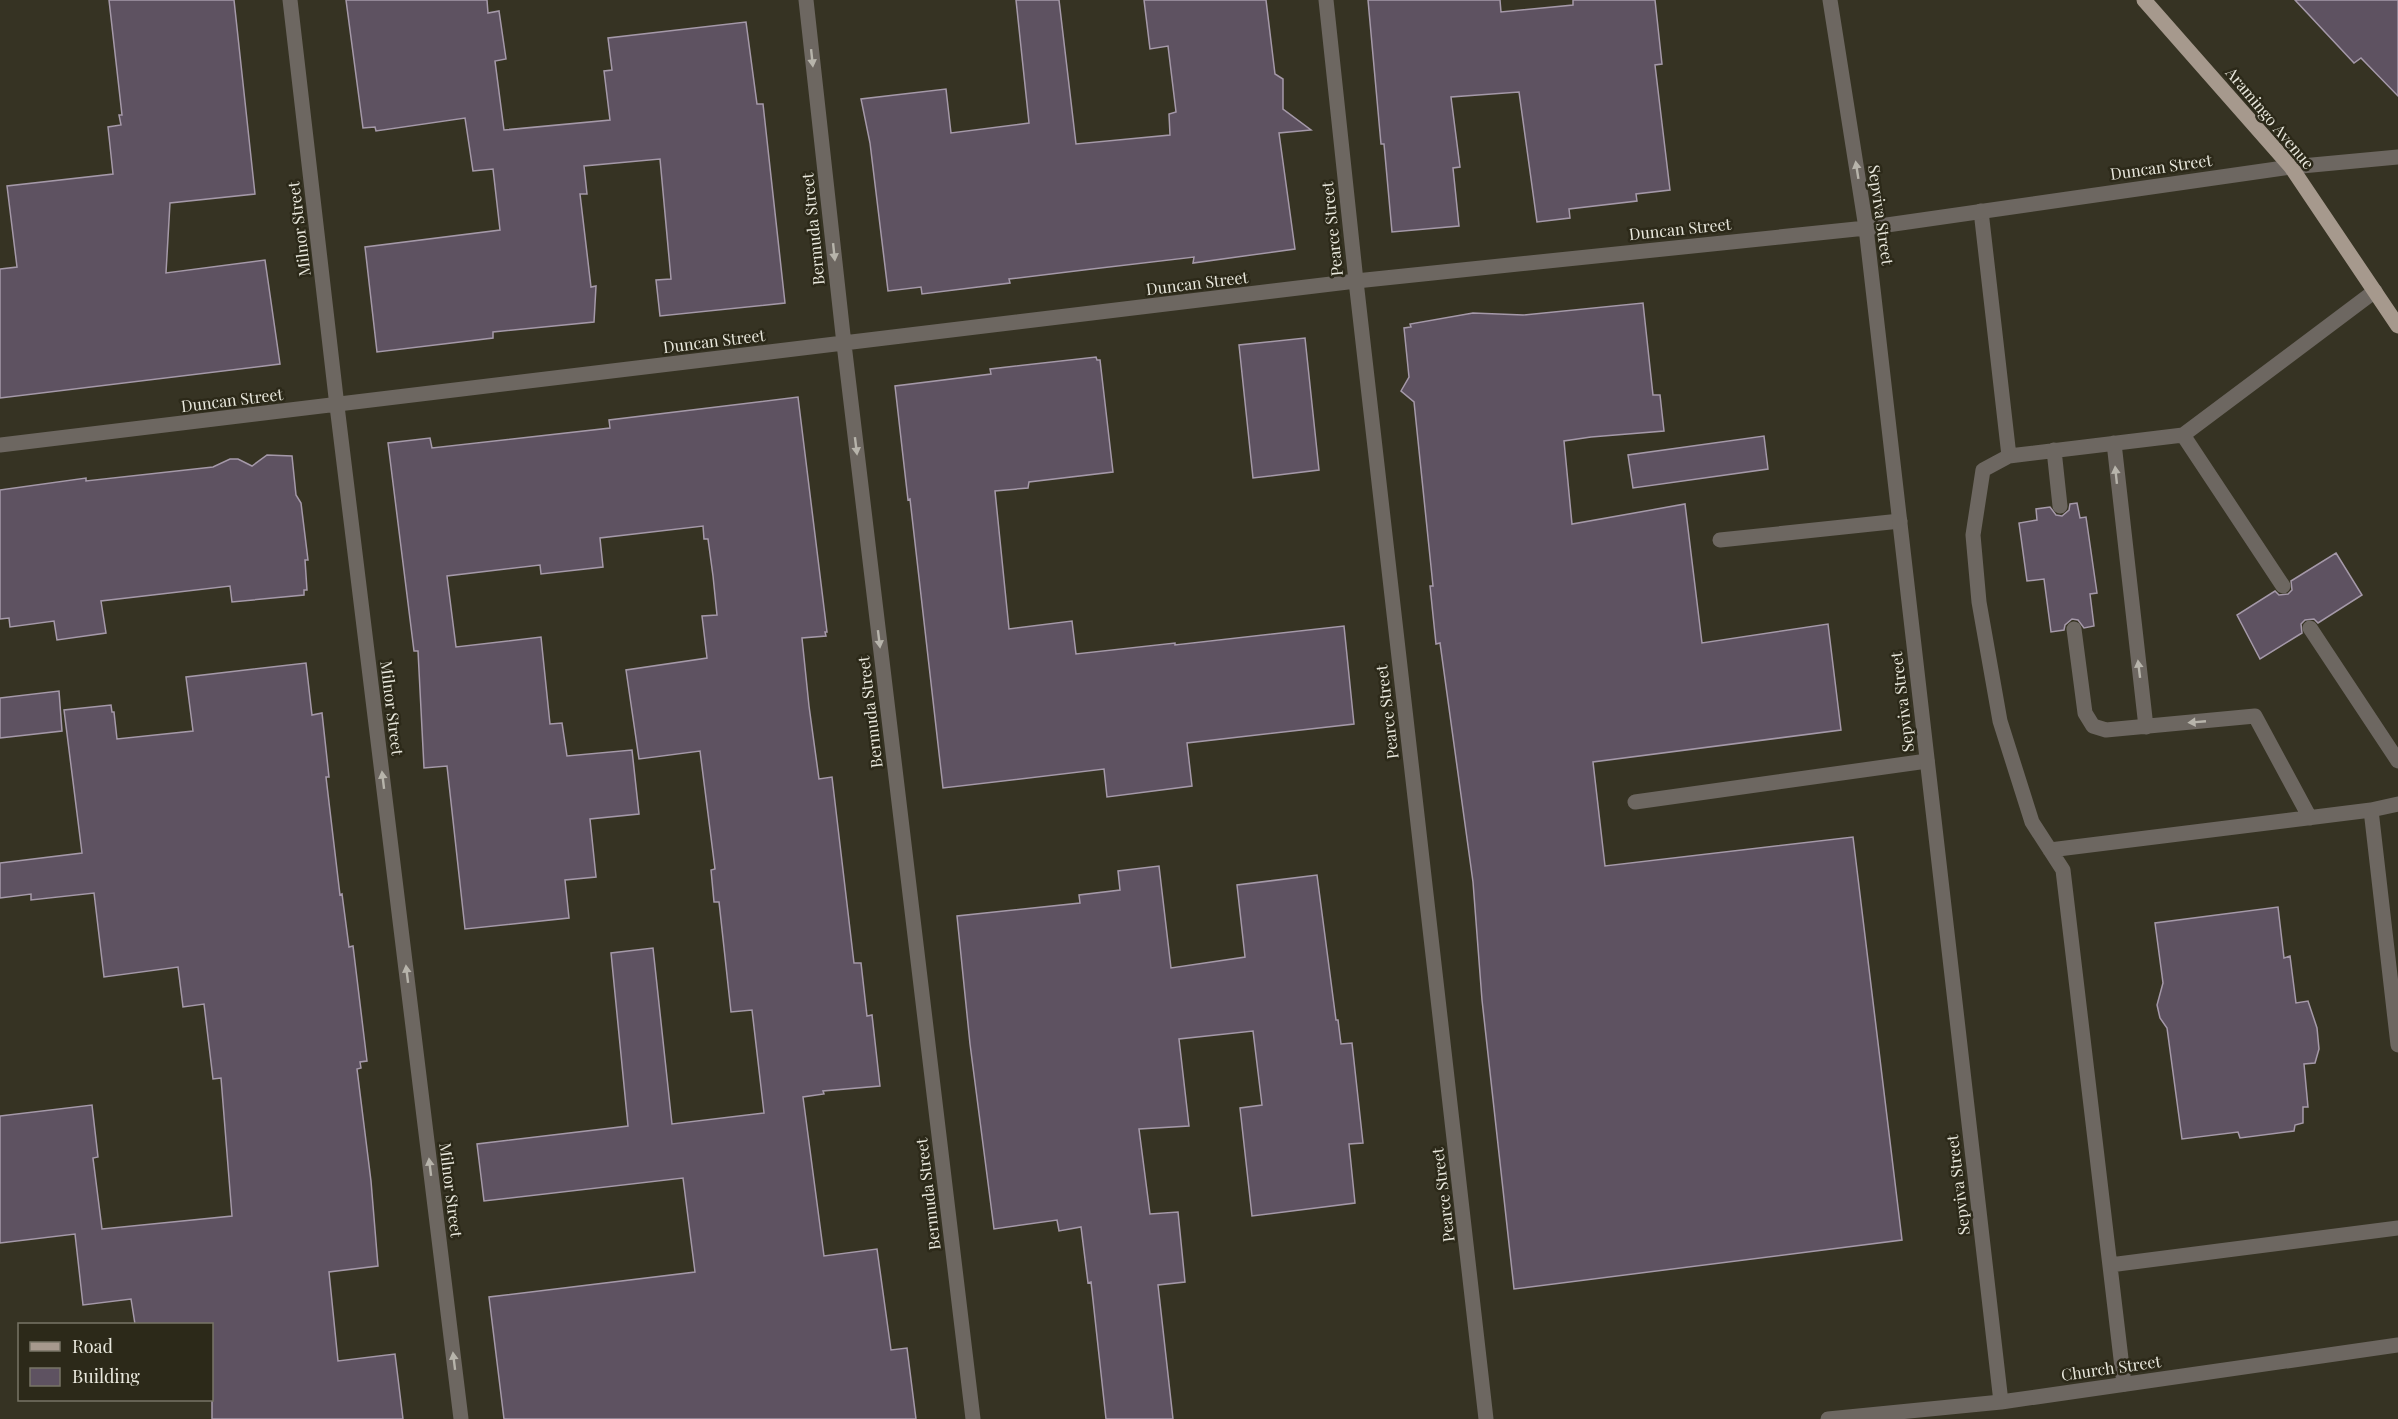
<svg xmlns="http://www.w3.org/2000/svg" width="2398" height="1419" font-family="'Playfair Display',serif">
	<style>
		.building { fill: #5e5261; stroke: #a599a9; stroke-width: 1.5 }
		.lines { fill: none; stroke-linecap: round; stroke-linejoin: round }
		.service { stroke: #6d6761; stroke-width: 15 }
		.minor { stroke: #6d6761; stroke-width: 15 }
		.primary { stroke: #a6998d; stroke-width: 15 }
		.oneway { fill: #b7b4ab }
		.labels { text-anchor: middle; stroke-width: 5; stroke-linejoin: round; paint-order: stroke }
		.street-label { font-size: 16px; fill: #e9e8dd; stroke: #2c2919 }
	</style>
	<rect width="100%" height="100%" fill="#363323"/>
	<!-- building -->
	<path class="building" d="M 109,0 L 234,0 L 255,194 L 170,203 L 166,273 L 265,260 L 280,364 L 0,398 L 0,269 L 17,267 L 7,186 L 113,174 L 108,127 L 121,125 L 119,115 L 122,115 Z
		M 346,0 L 487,0 L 488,13 L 499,11 L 506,59 L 495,61 L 504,130 L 610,120 L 604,71 L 612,70 L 608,38 L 746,22 L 757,104 L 763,104 L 785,303 L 660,316 L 656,280 L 671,279 L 660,159 L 584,166 L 587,194 L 580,194 L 591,287 L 596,286 L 594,322 L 493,332 L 493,338 L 377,352 L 365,247 L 500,230 L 493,169 L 473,171 L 465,118 L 376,131 L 375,127 L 363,128 Z
		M 1016,0 L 1059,0 L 1076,144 L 1170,135 L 1169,114 L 1176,112 L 1168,46 L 1150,49 L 1144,0 L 1266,0 L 1275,74 L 1283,79 L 1283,109 L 1311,130 L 1279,133 L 1295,249 L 1193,263 L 1194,257 L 1092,269 L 1009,279 L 1010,283 L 922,294 L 921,287 L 888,291 L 870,143 L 861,99 L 946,89 L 951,133 L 1029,123 Z
		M 1368,0 L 1500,0 L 1501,12 L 1573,5 L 1573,0 L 1655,0 L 1662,64 L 1655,65 L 1670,190 L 1636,194 L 1637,201 L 1569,209 L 1570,218 L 1537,222 L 1519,92 L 1451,97 L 1460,167 L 1453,168 L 1459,226 L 1392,232 L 1384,144 L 1381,144 Z
		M 2295,0 L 2398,0 L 2398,96 L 2361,58 L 2354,63 Z
		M 1643,303 L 1653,395 L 1660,395 L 1664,431 L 1591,437 L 1564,441 L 1572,524 L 1685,504 L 1702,643 L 1828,624 L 1841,730 L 1593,762 L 1605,866 L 1853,837 L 1902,1240 L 1514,1289 L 1482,1000 L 1473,882 L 1440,643 L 1436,644 L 1430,586 L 1433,586 L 1414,402 L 1401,391 L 1409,377 L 1404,328 L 1411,327 L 1410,324 L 1473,313 L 1523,315 Z
		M 1305,338 L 1319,470 L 1253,478 L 1239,345 Z
		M 1096,357 L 1097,360 L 1100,360 L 1113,472 L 1029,482 L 1028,488 L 995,491 L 1009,629 L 1072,621 L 1076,654 L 1175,643 L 1175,645 L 1344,626 L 1354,724 L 1187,743 L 1192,786 L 1107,797 L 1104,769 L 943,788 L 910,499 L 908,500 L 895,386 L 991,374 L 990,369 Z
		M 798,397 L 827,632 L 825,632 L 826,636 L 802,638 L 809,706 L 819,779 L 832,777 L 854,963 L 861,963 L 867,1016 L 872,1015 L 880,1086 L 823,1091 L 824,1094 L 803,1097 L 824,1256 L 877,1249 L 891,1350 L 907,1348 L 916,1419 L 504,1419 L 489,1297 L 695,1272 L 683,1178 L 484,1201 L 477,1144 L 628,1126 L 611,953 L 653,948 L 672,1124 L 764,1113 L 752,1010 L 731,1012 L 719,902 L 714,902 L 711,870 L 715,869 L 700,751 L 639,759 L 626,670 L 707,658 L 702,616 L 717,615 L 713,576 L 708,539 L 704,539 L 703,526 L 600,538 L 603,567 L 541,574 L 540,565 L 447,576 L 456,647 L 541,637 L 550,724 L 562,723 L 567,756 L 632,750 L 639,814 L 590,819 L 596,877 L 565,880 L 569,918 L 465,929 L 447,766 L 424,768 L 418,651 L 414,651 L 388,443 L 430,438 L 432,448 L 610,428 L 609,420 Z
		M 1764,436 L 1768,469 L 1633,488 L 1628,455 Z
		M 267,455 L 292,456 L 296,495 L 301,503 L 308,560 L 305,560 L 307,590 L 304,590 L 304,595 L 232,602 L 230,586 L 101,601 L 106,633 L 57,640 L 54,621 L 10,627 L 9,618 L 0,619 L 0,490 L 86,478 L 86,481 L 213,467 L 230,459 L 238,459 L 252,466 Z
		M 2077,503 L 2080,518 L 2086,517 L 2097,593 L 2090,594 L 2094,626 L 2084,628 L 2078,620 L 2072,619 L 2065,625 L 2064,630 L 2051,632 L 2044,579 L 2027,581 L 2019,523 L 2037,520 L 2036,509 L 2050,507 L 2056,515 L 2062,516 L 2069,510 L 2070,504 Z
		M 2336,553 L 2362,595 L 2318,623 L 2314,619 L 2305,620 L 2301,624 L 2302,633 L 2260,659 L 2237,615 L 2275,591 L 2279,595 L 2288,594 L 2292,590 L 2291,581 Z
		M 306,663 L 312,715 L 322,713 L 329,777 L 326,777 L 340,895 L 342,894 L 349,947 L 353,946 L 367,1061 L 360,1062 L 361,1068 L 357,1069 L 371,1181 L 378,1266 L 329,1272 L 338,1361 L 395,1354 L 403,1419 L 212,1419 L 212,1324 L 135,1324 L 131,1299 L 83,1305 L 75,1234 L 0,1243 L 0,1116 L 92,1105 L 98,1157 L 93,1158 L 102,1229 L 232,1216 L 221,1078 L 213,1079 L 204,1004 L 183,1007 L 178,967 L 104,977 L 94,893 L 31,900 L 31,894 L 0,898 L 0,863 L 82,853 L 64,710 L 111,705 L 112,712 L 114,712 L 117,739 L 193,731 L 186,677 Z
		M 59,691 L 62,731 L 0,738 L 0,698 Z
		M 1159,866 L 1171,968 L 1245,957 L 1237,885 L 1317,875 L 1336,1020 L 1338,1020 L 1341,1044 L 1352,1043 L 1363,1143 L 1349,1144 L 1355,1203 L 1252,1216 L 1240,1108 L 1262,1105 L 1253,1031 L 1179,1039 L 1189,1126 L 1139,1129 L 1150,1214 L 1178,1212 L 1185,1282 L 1158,1285 L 1173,1419 L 1106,1419 L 1091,1282 L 1088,1283 L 1081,1227 L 1059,1231 L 1057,1220 L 994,1229 L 970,1044 L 957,916 L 1080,903 L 1079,895 L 1120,890 L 1118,871 Z
		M 2278,907 L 2284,958 L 2290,956 L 2296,1003 L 2308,1001 L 2317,1028 L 2319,1049 L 2315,1063 L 2304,1064 L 2308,1107 L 2303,1107 L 2303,1123 L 2295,1125 L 2294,1131 L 2240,1138 L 2238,1132 L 2182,1139 L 2167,1028 L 2160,1018 L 2157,1005 L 2163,983 L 2155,923 Z"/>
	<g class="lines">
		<!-- service -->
		<path class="service" d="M 1981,211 L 2009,456 L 2183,435
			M 2114,443 L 2146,727
			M 2054,450 L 2060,506
			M 2009,456 L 1983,470 L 1973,535 L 1979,602 L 2000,721 L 2032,822 L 2063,870 L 2124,1384
			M 1720,540 L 1900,521
			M 2283,586 L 2183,435 L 2375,291
			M 2310,628 L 2398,761
			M 2074,629 L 2085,713 L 2093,726 L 2106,730 L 2255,716 L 2310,818
			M 1635,802 L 1927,761
			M 2371,810 L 2398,804
			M 2050,850 L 2371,810 L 2398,1045
			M 2110,1265 L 2398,1228"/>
		<!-- minor -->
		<path class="minor" d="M 290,0 L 337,406 L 461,1419
			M 806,0 L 844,344 L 973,1419
			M 1326,0 L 1356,281 L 1486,1419
			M 1830,0 L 1866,228 L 2001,1402
			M 0,445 L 1356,281 L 1866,228 L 2291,167 L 2398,157
			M 1828,1419 L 2001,1402 L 2398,1345"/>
		<!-- primary -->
		<path class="primary" d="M 2144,0 L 2291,167 L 2398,326"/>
	</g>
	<!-- one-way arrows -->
	<defs><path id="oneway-solid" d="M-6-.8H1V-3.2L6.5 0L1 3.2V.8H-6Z" transform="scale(1.5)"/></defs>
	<g class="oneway">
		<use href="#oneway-solid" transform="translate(812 58) rotate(84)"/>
		<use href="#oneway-solid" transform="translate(1857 170) rotate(-99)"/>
		<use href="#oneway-solid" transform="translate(834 252) rotate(84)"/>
		<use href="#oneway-solid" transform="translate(856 446) rotate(83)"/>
		<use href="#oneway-solid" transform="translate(2116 475) rotate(-96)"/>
		<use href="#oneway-solid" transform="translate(879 639) rotate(83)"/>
		<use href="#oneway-solid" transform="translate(2139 669) rotate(-97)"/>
		<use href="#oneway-solid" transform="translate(2197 722) rotate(175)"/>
		<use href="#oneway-solid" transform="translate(383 780) rotate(-97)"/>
		<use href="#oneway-solid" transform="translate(407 974) rotate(-97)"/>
		<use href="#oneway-solid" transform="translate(430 1167) rotate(-97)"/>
		<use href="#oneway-solid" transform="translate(454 1361) rotate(-97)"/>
	</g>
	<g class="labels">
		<!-- street labels -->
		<g class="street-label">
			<text transform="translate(2270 118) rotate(50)" y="6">Aramingo Avenue</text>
			<text transform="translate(2161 167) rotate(-8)" y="6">Duncan Street</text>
			<text transform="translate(1881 215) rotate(82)" y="6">Sepviva Street</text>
			<text transform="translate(299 229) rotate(-97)" y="6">Milnor Street</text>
			<text transform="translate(813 229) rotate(-96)" y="6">Bermuda Street</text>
			<text transform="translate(1332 229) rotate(-96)" y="6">Pearce Street</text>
			<text transform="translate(1680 229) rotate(-6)" y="6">Duncan Street</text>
			<text transform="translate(1197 283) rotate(-7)" y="6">Duncan Street</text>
			<text transform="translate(714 341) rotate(-7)" y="6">Duncan Street</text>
			<text transform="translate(232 400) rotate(-7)" y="6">Duncan Street</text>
			<text transform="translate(1902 702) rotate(-97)" y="6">Sepviva Street</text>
			<text transform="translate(392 708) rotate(83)" y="6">Milnor Street</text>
			<text transform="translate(870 712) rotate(-97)" y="6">Bermuda Street</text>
			<text transform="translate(1387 712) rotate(-97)" y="6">Pearce Street</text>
			<text transform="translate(1958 1185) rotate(-97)" y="6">Sepviva Street</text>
			<text transform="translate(451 1190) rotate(83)" y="6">Milnor Street</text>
			<text transform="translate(928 1194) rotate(-97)" y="6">Bermuda Street</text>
			<text transform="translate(1443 1195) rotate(-97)" y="6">Pearce Street</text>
			<text transform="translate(2111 1368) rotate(-8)" y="6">Church Street</text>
		</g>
	</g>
	<!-- legend -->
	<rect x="18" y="1323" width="195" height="78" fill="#2c2919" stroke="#787567" stroke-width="1.5"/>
	<rect x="30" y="1342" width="30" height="9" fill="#a6998d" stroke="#787567" stroke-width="1.5"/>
	<text x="72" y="1353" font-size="18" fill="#e9e8dd">Road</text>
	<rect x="30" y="1368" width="30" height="18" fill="#5e5261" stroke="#787567" stroke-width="1.5"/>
	<text x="72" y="1383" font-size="18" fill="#e9e8dd">Building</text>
</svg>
